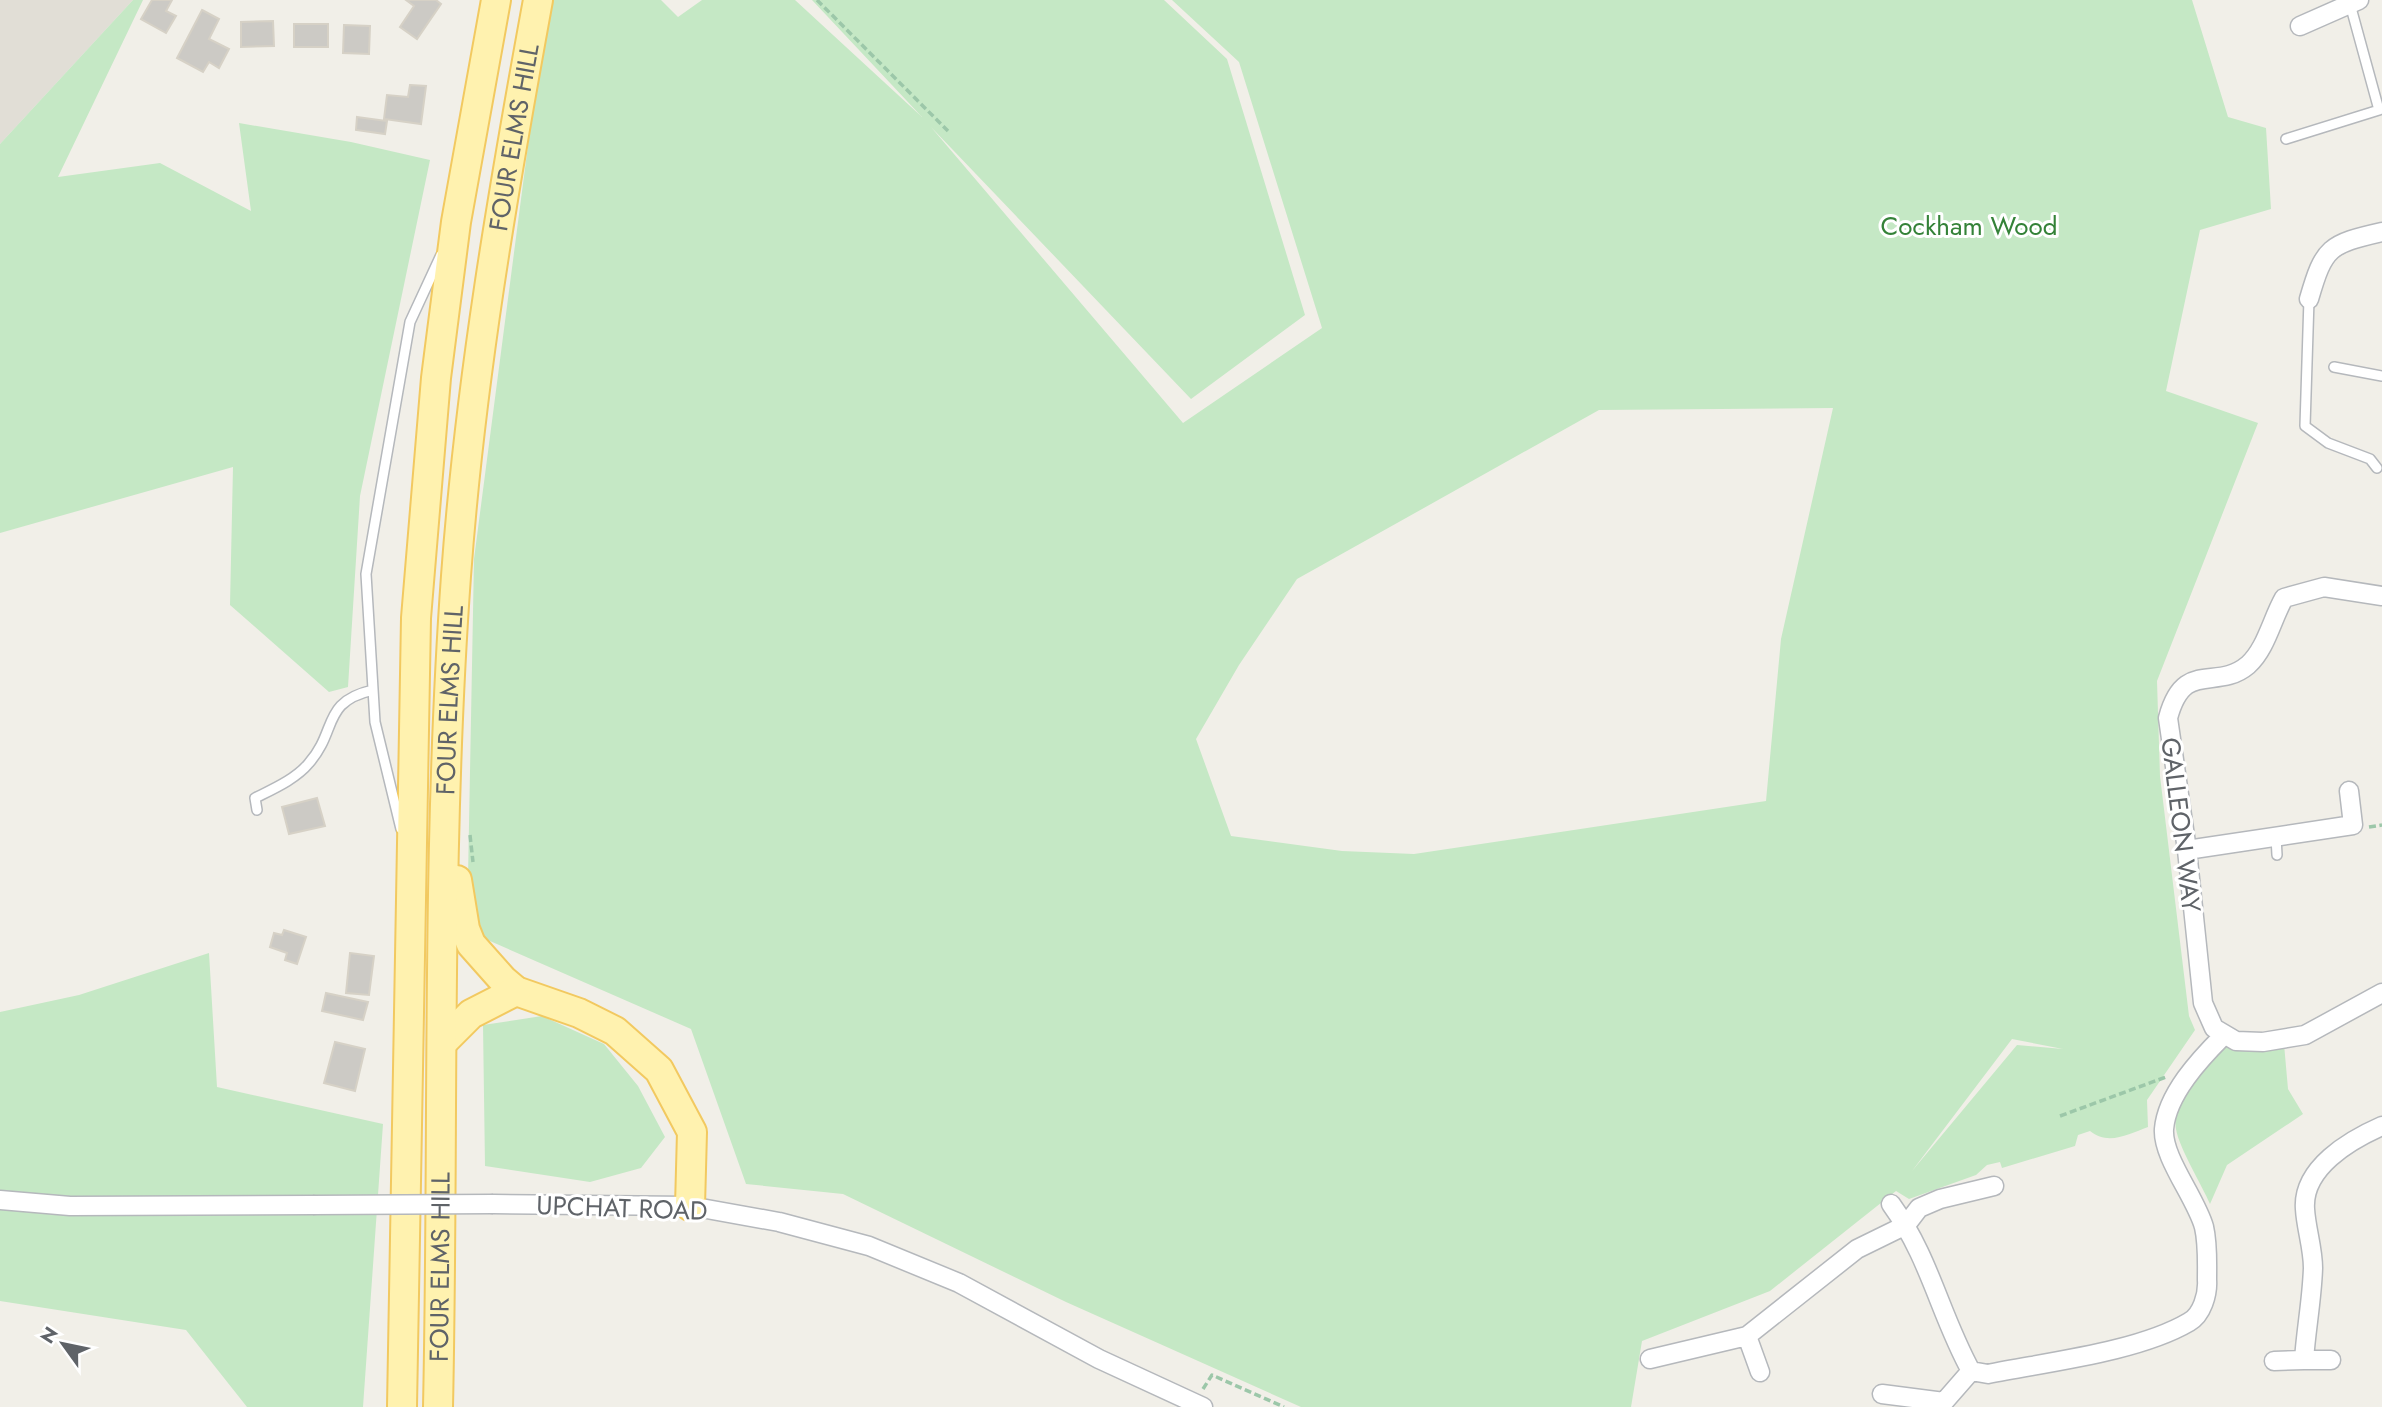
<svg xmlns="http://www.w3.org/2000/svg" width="2382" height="1407" font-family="Jost,sans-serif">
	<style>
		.education { fill: #e1ded6 }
		.green { fill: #c5e8c5; fill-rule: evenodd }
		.building { fill: #cccac5; stroke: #d6d1c6; stroke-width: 2 }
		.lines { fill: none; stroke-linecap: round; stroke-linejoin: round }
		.service-casing { stroke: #b5b8bc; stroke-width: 12 }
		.minor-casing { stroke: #b5b8bc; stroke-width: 21 }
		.primary-casing { stroke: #f2c960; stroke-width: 32 }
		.path { stroke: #9cc7a9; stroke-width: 3.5; stroke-dasharray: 7 3.5; stroke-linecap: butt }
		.service { stroke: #fff; stroke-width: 9 }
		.minor { stroke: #fff; stroke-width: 18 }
		.primary { stroke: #fff2af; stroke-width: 28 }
		.minor-bridge-casing { stroke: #b5b8bc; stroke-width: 21; stroke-linecap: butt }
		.minor-bridge { stroke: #fff; stroke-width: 18 }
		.labels { text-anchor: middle; stroke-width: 6; stroke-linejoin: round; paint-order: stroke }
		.street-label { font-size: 26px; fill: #5f6368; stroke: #fff }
		.park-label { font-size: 26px; fill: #348238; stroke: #fff }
	</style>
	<rect width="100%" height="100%" fill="#f1efe8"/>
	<!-- education -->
	<path class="education" d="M 0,0 L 133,0 L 0,144 Z"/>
	<!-- green -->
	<path class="green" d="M 133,0 L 143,0 L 58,177 L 160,163 L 251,211 L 239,123 L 351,142 L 430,160 L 360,496 L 348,687 L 329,692 L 230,605 L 233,467 L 0,533 L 0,144 Z
		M 547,0 L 661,0 L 678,17 L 702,0 L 795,0 L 922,117 L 812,0 L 1164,0 L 1227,59 L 1305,315 L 1191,399 L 931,127 L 1183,423 L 1322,328 L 1239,62 L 1172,0 L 2192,0 L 2228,117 L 2266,128 L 2271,209 L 2200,230 L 2166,391 L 2258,423 L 2157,681 L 2160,776 L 2189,1016 L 2195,1030 L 2147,1100 L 2148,1127 C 2129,1134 2108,1146 2090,1131 L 2078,1135 L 2075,1146 L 2002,1168 L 2000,1162 L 1987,1165 L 1976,1175 L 1909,1199 L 1896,1191 L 1770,1291 L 1642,1341 L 1631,1407 L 1301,1407 L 1066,1302 L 843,1194 L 746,1184 L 691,1029 L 467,931 L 474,559 ZM 1833,408 L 1781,639 L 1766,801 L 1414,854 L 1342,851 L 1231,836 L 1196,739 L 1239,665 L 1297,579 L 1599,410 ZM 2012,1039 L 2063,1049 L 2017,1045 L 1912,1171 Z
		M 209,953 L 217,1087 L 383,1124 L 363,1407 L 247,1407 L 186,1330 L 0,1301 L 0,1012 L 79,995 Z
		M 542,1016 L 604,1044 L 638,1086 L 665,1137 L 641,1168 L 590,1182 L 485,1166 L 483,1025 Z
		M 2284,1044 L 2288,1089 L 2303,1114 L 2227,1165 L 2210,1204 C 2202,1185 2179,1148 2176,1129 C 2171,1105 2207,1062 2225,1047 L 2257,1051 Z"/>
	<!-- building -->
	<path class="building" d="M 152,0 L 172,0 L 166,11 L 176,16 L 166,33 L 141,19 Z
		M 406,0 L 436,0 L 441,4 L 417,39 L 400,27 L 414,6 Z
		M 202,10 L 219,19 L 209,39 L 229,49 L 219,68 L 209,62 L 203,72 L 177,58 Z
		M 273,21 L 274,46 L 241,47 L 241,22 Z
		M 294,24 L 328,24 L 328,47 L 294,47 Z
		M 344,25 L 370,26 L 369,54 L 343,53 Z
		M 410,85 L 426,86 L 421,124 L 384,119 L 387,95 L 408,97 Z
		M 357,117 L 387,121 L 385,134 L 356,130 Z
		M 317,798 L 325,826 L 289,834 L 282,807 Z
		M 284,930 L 306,937 L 297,964 L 285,960 L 287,953 L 270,947 L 274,933 L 282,935 Z
		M 350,953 L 374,956 L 369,995 L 346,993 Z
		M 326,993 L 368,1002 L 363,1020 L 322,1011 Z
		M 335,1042 L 365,1049 L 355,1091 L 324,1083 Z"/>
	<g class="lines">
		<!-- service casing -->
		<g class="service-casing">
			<path id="service" d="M 2286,139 L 2379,110 L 2350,4
				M 2309,299 L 2305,426 L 2328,443 L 2370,459 L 2377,468
				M 2334,367 L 2382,376
				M 257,810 L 255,798 C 273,789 296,779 309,763 C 338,730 321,702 373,690
				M 401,829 L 375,722 L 366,574 L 410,322 L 441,255
				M 2276,837 L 2277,855"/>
		</g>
		<!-- minor casing -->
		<g class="minor-casing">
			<path id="minor" d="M 2300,26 L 2359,0
				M 2309,299 C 2324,247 2329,244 2382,232
				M 2382,596 L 2324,587 L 2284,598 C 2272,619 2266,649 2248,665 C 2216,692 2184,658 2168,718 L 2187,850 L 2203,1003 L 2214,1028 L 2236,1041 L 2263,1042 L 2305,1035 L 2382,993
				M 2187,850 L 2353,825 L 2349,791
				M 0,1200 L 70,1206 L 313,1205
				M 493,1204 L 690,1206 L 779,1222 L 869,1246 L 959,1283 L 1099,1359 L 1203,1407
				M 1891,1204 C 1930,1258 1940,1315 1971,1371 L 1988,1374 C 2047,1362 2138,1352 2189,1322 C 2202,1315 2208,1294 2207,1280 C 2207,1263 2208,1244 2204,1227 C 2196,1198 2162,1157 2164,1129 C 2167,1094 2200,1059 2223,1036
				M 1747,1336 L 1760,1372
				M 1650,1359 L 1747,1336 L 1857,1249 L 1906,1225 L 1919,1208 L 1940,1199 L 1994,1186
				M 2304,1360 L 2331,1360
				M 2274,1361 L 2304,1360 C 2306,1330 2312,1299 2313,1268 C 2313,1248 2306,1228 2305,1209 C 2302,1168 2350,1140 2382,1126
				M 1882,1394 L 1944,1402 L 1971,1371"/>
		</g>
		<!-- primary casing -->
		<g class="primary-casing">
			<g id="primary">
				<path d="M 457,880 L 465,929 L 471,944 L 503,980 L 516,991 L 579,1013 L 615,1031 L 659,1070 L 692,1132 L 690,1206"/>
				<path d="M 443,1042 L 471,1014 L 516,991"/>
				<path d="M 402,1407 L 416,618 L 436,378 L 456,222 L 496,0"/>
				<path id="s1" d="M 438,1407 C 444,1130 436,853 456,576 C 470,383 503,191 538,0"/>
			</g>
		</g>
		<!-- path -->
		<path class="path" d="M 817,0 L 948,131
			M 2369,827 L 2382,825
			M 470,835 L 473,862
			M 2060,1116 L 2166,1077
			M 1203,1389 L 1212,1375 L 1284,1407"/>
		<!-- service -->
		<use href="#service" class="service"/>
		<!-- minor -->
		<use href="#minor" class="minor"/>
		<!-- primary -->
		<use href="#primary" class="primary"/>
		<!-- minor-bridge casing -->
		<g class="minor-bridge-casing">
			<path id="minor-bridge" d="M 313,1205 L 493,1204"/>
		</g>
		<!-- minor-bridge -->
		<use href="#minor-bridge" class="minor-bridge"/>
	</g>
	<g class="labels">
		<!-- street labels -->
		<g class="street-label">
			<text dy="9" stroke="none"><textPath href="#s1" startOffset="1274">FOUR ELMS HILL</textPath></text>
			<text dy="9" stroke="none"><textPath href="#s1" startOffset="707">FOUR ELMS HILL</textPath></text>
			<text transform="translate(2181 825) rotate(83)" y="9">GALLEON WAY</text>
			<text transform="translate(622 1208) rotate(2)" y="9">UPCHAT ROAD</text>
			<text dy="9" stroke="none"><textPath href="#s1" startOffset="140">FOUR ELMS HILL</textPath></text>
		</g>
		<!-- park labels -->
		<g class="park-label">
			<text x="1969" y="235">Cockham Wood</text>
		</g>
	</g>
	<!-- north arrow -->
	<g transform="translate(63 1344) rotate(303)" stroke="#ffffff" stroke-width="5" paint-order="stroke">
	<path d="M0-5L12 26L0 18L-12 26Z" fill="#5f6368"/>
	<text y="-10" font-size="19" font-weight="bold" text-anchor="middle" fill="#5f6368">N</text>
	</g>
</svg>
